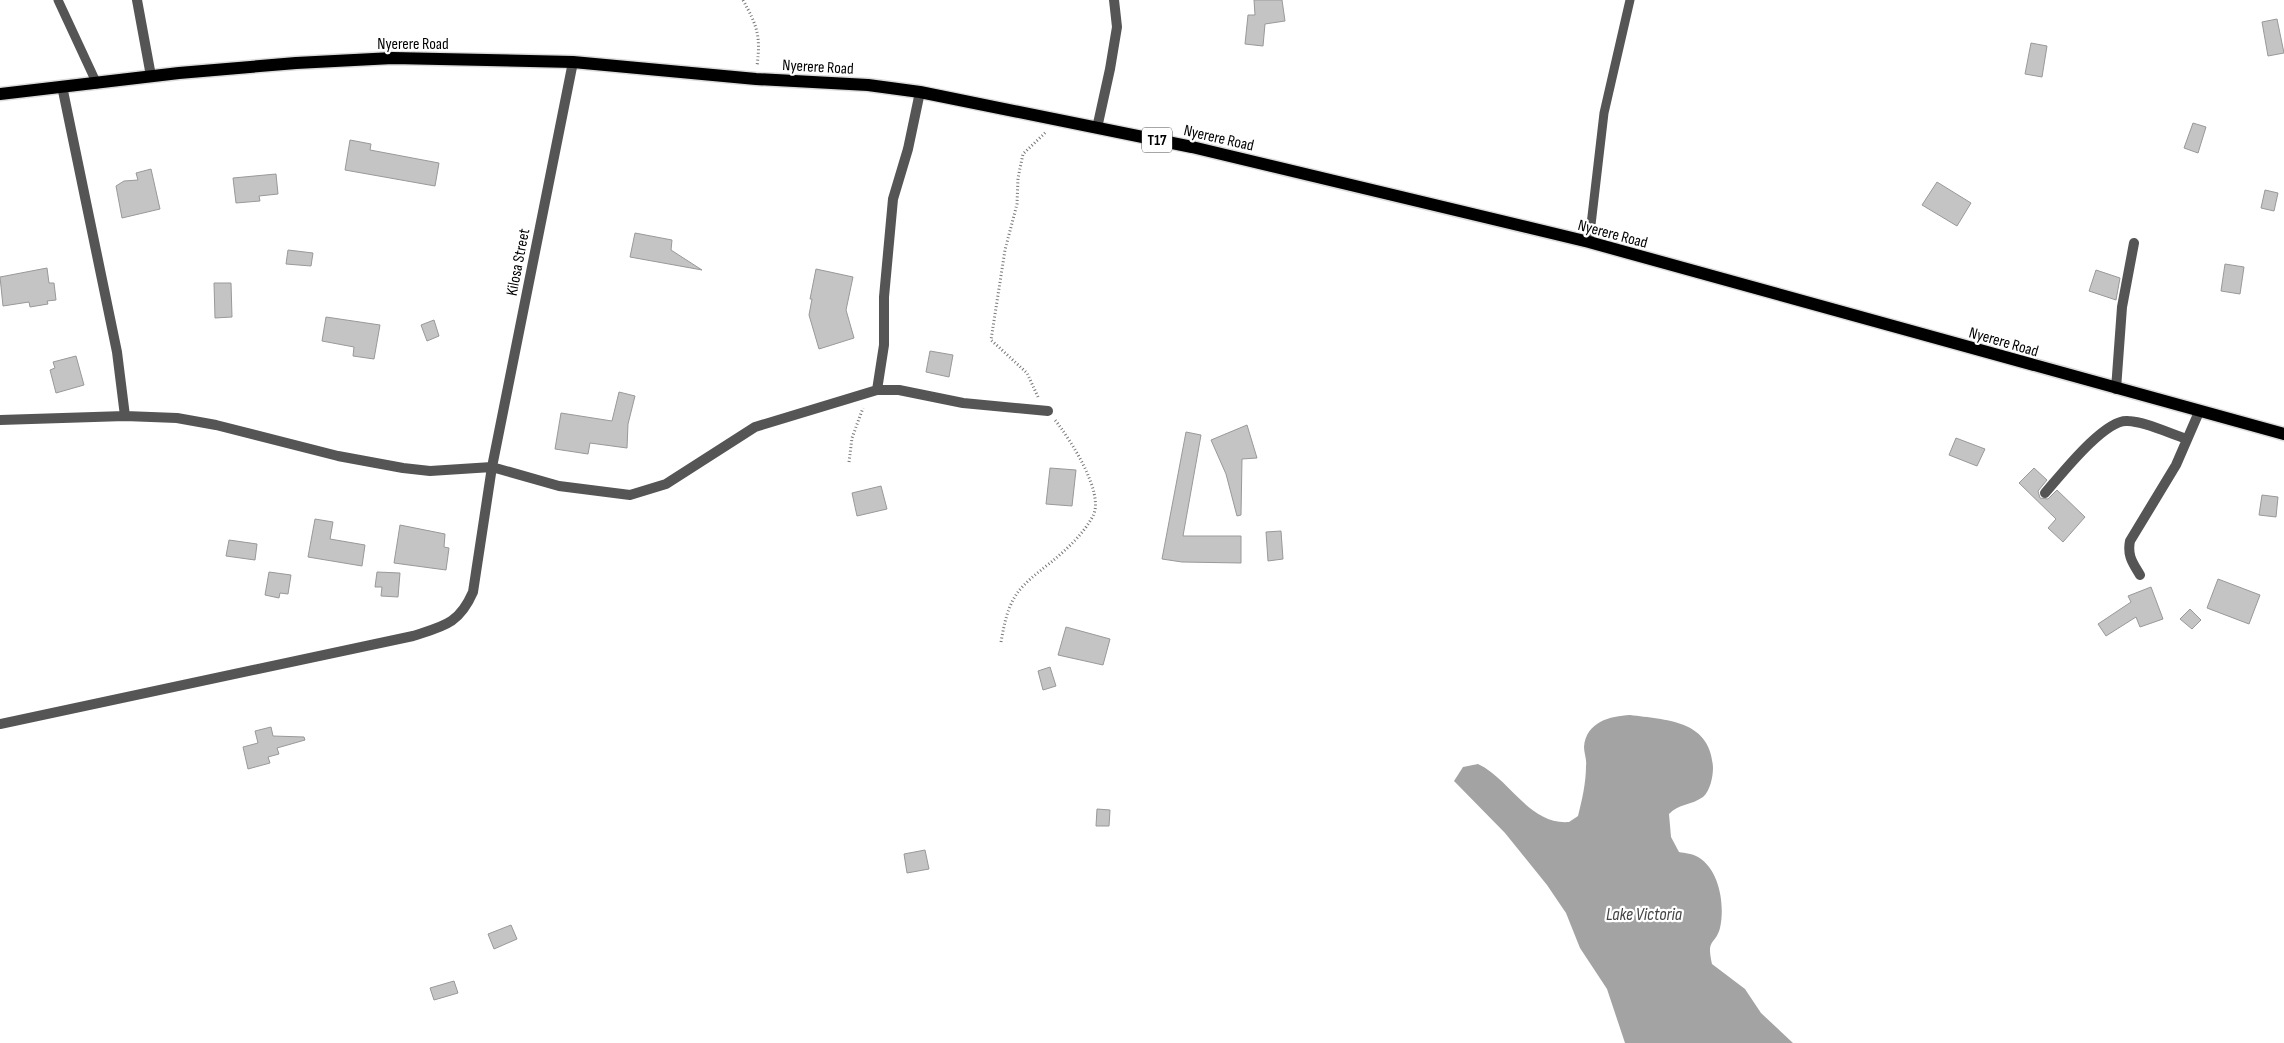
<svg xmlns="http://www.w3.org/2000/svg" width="2284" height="1043" font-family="'Sofia Sans Condensed',sans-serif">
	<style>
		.water { fill: #a3a3a3 }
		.building { fill: #c4c4c4; stroke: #999 }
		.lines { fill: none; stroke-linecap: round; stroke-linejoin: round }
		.primary-casing { stroke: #dbdbdb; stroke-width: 15 }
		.path { stroke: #777; stroke-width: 3; stroke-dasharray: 1 2.5; stroke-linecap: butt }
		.lane { stroke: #555; stroke-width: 9 }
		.street { stroke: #555; stroke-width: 10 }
		.primary { stroke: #000; stroke-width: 12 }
		.labels { text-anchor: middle; stroke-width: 4.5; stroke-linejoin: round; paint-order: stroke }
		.shield { fill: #fff; stroke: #4c4c4c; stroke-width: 1 }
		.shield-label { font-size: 15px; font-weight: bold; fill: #000 }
		.street-label { font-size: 16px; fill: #000; stroke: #fff }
		.water-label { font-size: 18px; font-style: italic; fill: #444; stroke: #fff }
	</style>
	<rect width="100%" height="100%" fill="#fff"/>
	<!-- water -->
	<path class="water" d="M 1630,715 C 1667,720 1711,720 1713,768 C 1713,777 1710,791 1703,797 C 1692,805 1678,804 1669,814 L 1671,837 L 1679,852 C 1685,853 1693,854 1698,857 C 1720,870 1725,906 1720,928 C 1715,946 1706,938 1712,964 L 1745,989 L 1761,1013 L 1793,1043 L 1625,1043 L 1607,989 L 1580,948 L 1566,913 L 1547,885 L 1505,833 L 1454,781 L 1463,767 L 1478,764 C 1510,779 1529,825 1569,822 L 1578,816 C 1582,800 1586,783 1586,766 C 1587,760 1584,753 1584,747 C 1586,722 1610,716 1630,715 Z"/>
	<!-- building -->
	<path class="building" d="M 1254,0 L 1282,0 L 1285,21 L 1265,24 L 1263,46 L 1245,44 L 1248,15 L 1255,15 Z
		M 2277,19 L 2284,53 L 2268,56 L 2262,22 Z
		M 2031,43 L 2047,46 L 2042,77 L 2025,74 Z
		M 2193,123 L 2206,127 L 2198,153 L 2184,148 Z
		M 350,140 L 371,144 L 370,150 L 439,163 L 435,186 L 345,170 Z
		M 151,169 L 160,209 L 122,218 L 116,186 L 124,181 L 138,180 L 136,173 Z
		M 276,174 L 278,194 L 259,196 L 260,201 L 236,203 L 233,178 Z
		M 1937,182 L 1971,203 L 1957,226 L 1922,205 Z
		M 2265,190 L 2278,193 L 2274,211 L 2261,208 Z
		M 635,233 L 672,240 L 671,250 L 702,270 L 630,257 Z
		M 288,250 L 313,253 L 311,266 L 286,264 Z
		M 2225,264 L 2244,267 L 2240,294 L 2221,291 Z
		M 47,268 L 49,283 L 54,283 L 56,300 L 47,301 L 48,304 L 30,307 L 29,302 L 3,306 L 0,277 Z
		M 816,269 L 853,277 L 846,310 L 854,338 L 819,349 L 809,315 L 812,299 L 810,299 Z
		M 2096,270 L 2120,278 L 2116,300 L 2089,291 Z
		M 214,283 L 231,283 L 232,317 L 215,318 Z
		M 326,317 L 380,325 L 374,359 L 353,356 L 354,347 L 322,341 Z
		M 434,320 L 439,336 L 427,341 L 421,325 Z
		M 930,351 L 953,355 L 949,377 L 926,372 Z
		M 76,356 L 84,385 L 56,393 L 50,370 L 55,368 L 53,362 Z
		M 619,392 L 635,396 L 628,424 L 627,448 L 590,443 L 588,454 L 555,449 L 561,413 L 612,421 Z
		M 1247,425 L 1257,458 L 1242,459 L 1241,515 L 1237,516 L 1226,474 L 1211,440 Z
		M 1186,432 L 1201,435 L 1183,536 L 1241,536 L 1241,563 L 1182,562 L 1162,559 Z
		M 1956,438 L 1985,449 L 1977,466 L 1949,455 Z
		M 1050,468 L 1076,470 L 1072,506 L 1046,504 Z
		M 2034,468 L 2047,480 L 2038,491 L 2040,498 L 2048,499 L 2057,490 L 2085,517 L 2063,542 L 2048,528 L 2056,519 L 2019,483 Z
		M 881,486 L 887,509 L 857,516 L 852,493 Z
		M 2262,495 L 2278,497 L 2276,517 L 2259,515 Z
		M 315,519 L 333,522 L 330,539 L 365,545 L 362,566 L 308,557 Z
		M 400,525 L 445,534 L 444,547 L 449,548 L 446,570 L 394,563 Z
		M 1281,531 L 1283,559 L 1268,561 L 1266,532 Z
		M 229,540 L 257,544 L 255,560 L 226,556 Z
		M 269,572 L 291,575 L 288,594 L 280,593 L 279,598 L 265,595 Z
		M 377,572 L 400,573 L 398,597 L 381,596 L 382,587 L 375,587 Z
		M 2218,579 L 2260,595 L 2249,624 L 2207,608 Z
		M 2151,587 L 2163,619 L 2140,627 L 2136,617 L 2106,636 L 2098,624 L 2131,602 L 2128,596 Z
		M 2190,609 L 2201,620 L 2192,629 L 2180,619 Z
		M 1066,627 L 1110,639 L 1103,665 L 1058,655 Z
		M 1050,667 L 1056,686 L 1043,690 L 1038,671 Z
		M 271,727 L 273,736 L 304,737 L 305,740 L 277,748 L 279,754 L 268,757 L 270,763 L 248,769 L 243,747 L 258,743 L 255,731 Z
		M 1097,809 L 1110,810 L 1109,826 L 1096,826 Z
		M 925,850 L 929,869 L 907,873 L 904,854 Z
		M 511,925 L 517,939 L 494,949 L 488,934 Z
		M 454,981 L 458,993 L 434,1000 L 430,988 Z"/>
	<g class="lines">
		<!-- primary casing -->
		<g class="primary-casing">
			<path id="primary" d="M 0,94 L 179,73 L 296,63 L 393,58 L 573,62 L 756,79 L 868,85 L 920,92 L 1192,147 L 1589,242 L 2284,434"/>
		</g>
		<!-- path -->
		<path class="path" d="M 743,0 C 757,26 761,35 757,66
			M 1038,397 L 1027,373 L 991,340 L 1005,250 L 1017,204 L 1018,178 L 1023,154 L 1046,132
			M 849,462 L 852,438 L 863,408
			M 1001,642 C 1004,625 1007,609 1016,595 C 1025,581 1043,569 1055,559 C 1069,547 1084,533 1093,516 C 1105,493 1070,439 1055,420"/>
		<!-- lane -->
		<path class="lane" d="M 58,0 L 97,84
			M 1589,242 L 1604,113 L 1630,0"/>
		<!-- street -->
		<path class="street" d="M 137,0 L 151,76
			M 62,86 L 117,352 L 125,416
			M 1097,128 L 1110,69 L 1117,27 L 1114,0
			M 2116,389 L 2122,307 L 2134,243
			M 877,390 L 884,345 L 884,297 L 893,199 L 908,149 L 920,92
			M 0,420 L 125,416 L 177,418 L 216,425 L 338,456 L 403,468 L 430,471 L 492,467 L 559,486 L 630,495 L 666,484 L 755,427 L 877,390 L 899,390 L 963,403 L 1048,411
			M 2045,493 C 2060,476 2105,418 2128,421 C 2147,422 2168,433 2187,439
			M 2140,575 C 2133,563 2127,556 2130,541 L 2176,465 L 2199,412
			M 0,724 L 413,636 C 444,626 459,624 473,592 L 492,467 L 573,62"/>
		<!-- primary -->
		<use href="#primary" class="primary"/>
	</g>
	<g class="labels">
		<!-- shield labels -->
		<rect class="shield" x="1142" y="127.5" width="30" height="25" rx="4"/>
		<g class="shield-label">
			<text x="1157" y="145">T17</text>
		</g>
		<!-- street labels -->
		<g class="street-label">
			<text x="413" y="49">Nyerere Road</text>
			<text transform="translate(818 66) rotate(3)" y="6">Nyerere Road</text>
			<text transform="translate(1219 137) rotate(13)" y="6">Nyerere Road</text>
			<text transform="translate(1613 233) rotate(15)" y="6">Nyerere Road</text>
			<text transform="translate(517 262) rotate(-79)" y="6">Kilosa Street</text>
			<text transform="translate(2004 341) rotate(16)" y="6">Nyerere Road</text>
		</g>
		<!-- water labels -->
		<g class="water-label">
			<text x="1644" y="920">Lake Victoria</text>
		</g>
	</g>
</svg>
